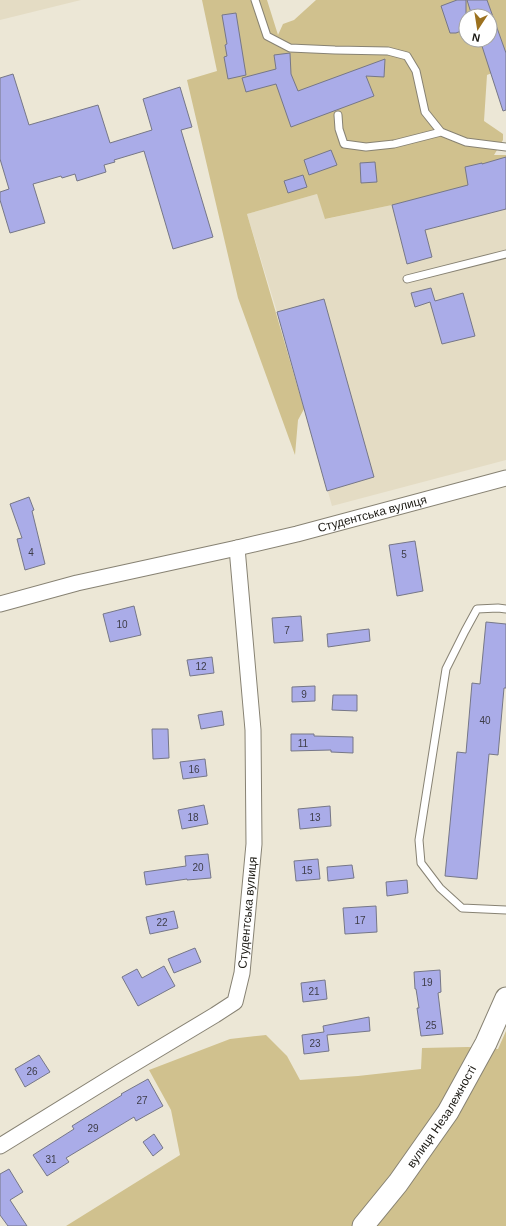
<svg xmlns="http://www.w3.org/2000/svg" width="506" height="1226" font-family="Arial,sans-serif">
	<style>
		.built { fill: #e4dcc4 }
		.green { fill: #d0c18e; fill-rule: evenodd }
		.building { fill: #aaace8; stroke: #767787 }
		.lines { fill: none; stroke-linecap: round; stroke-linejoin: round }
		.lane-casing { stroke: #878273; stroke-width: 9 }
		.street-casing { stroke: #878273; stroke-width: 17 }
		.secondary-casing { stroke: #878273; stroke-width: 23 }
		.lane { stroke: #fff; stroke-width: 7 }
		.street { stroke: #fff; stroke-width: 15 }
		.secondary { stroke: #fff; stroke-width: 21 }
		.labels { text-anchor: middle; stroke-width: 3.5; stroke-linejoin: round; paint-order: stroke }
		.number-label { font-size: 10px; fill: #3e3d48 }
		.street-label { font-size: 12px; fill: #1a1812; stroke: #fff }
	</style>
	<rect width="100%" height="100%" fill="#ece7d6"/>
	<!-- built -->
	<path class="built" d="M 0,0 L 81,0 L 0,20 Z
		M 506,176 L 506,460 L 332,506 L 277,312 L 247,214 L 317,194 L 326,219 L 392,205 Z"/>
	<!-- green -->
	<path class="green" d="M 202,0 L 267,0 L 278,35 L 283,24 L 294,20 L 316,0 L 506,0 L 506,67 L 487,75 L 484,121 L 503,134 L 503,140 L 494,155 L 506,155 L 506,176 L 392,205 L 325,219 L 317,194 L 247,214 L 304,409 L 298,420 L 295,455 L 238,298 L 187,80 L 217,71 ZM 466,16 L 490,16 L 490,40 L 466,40 Z
		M 506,1031 L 506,1226 L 66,1226 L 180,1155 L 171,1110 L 149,1070 L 230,1039 L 266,1035 L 287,1056 L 300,1080 L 358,1076 L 421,1069 L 422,1048 L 468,1047 L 498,1049 Z"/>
	<!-- building -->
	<path class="building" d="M 457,0 L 466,0 L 466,29 L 456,33 L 450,33 L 441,6 Z
		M 467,0 L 487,0 L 506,53 L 506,110 L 503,111 L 480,40 L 490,40 L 490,16 L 472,16 Z
		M 236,13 L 246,75 L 228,79 L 224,57 L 227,56 L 225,45 L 227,44 L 222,15 Z
		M 290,53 L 291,74 L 298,91 L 385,59 L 384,77 L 366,76 L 374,96 L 291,127 L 276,84 L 246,92 L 242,78 L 276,69 L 274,55 Z
		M 13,74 L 29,125 L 98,105 L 110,143 L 152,130 L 143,99 L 180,87 L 192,127 L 181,130 L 213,237 L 173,249 L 144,151 L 114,160 L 115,162 L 104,165 L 106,172 L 77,181 L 75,174 L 62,178 L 61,176 L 33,184 L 45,223 L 10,233 L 0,200 L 0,192 L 9,189 L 0,159 L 0,78 Z
		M 331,150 L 337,165 L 309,175 L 304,160 Z
		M 506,157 L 506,209 L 425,230 L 432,257 L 407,264 L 392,205 L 468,185 L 465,167 L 482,163 L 482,164 Z
		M 375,162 L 377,182 L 361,183 L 360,163 Z
		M 303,175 L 307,187 L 288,193 L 284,181 Z
		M 431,288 L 435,301 L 463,293 L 475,336 L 442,344 L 430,302 L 415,307 L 411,293 Z
		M 324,299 L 374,477 L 327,491 L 277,312 Z
		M 29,497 L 34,510 L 32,511 L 45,564 L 25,570 L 17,539 L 22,538 L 10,504 Z
		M 415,541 L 423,591 L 397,596 L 389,545 Z
		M 134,606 L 141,635 L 110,642 L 103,614 Z
		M 301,616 L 303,641 L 274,643 L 272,618 Z
		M 486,622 L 506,624 L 506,688 L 504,688 L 498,755 L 489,754 L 477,879 L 445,876 L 457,752 L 466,753 L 472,683 L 480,684 Z
		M 369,629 L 370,641 L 328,647 L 327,634 Z
		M 212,657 L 214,673 L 190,676 L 187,660 Z
		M 315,686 L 315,701 L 292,702 L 292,687 Z
		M 333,695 L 357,695 L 357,711 L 332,710 Z
		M 222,711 L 224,725 L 201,729 L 198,715 Z
		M 152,729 L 168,729 L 169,758 L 153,759 Z
		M 291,734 L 314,734 L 314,736 L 353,737 L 353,753 L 331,752 L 331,750 L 291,751 Z
		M 205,759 L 207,776 L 183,779 L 180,762 Z
		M 204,805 L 208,824 L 182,829 L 178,810 Z
		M 330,806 L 331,826 L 300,829 L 298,809 Z
		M 208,854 L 211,878 L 187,880 L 187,879 L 146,885 L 144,872 L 186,866 L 185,856 Z
		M 318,859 L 320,879 L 296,881 L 294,861 Z
		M 352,865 L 354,878 L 328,881 L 327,867 Z
		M 407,880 L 408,893 L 387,896 L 386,882 Z
		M 376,906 L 377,932 L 345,934 L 343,908 Z
		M 174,911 L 178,928 L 150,934 L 146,917 Z
		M 195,948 L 201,962 L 174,973 L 168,959 Z
		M 164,966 L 175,986 L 138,1006 L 122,977 L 137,969 L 142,978 Z
		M 440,970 L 441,992 L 438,993 L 443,1034 L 421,1036 L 417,1008 L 419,1008 L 416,989 L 415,989 L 414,972 Z
		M 325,980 L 327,999 L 303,1002 L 301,983 Z
		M 369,1017 L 370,1031 L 327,1035 L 329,1051 L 304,1054 L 302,1035 L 324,1032 L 323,1026 Z
		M 39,1055 L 50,1072 L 25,1087 L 15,1069 Z
		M 148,1079 L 163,1106 L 136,1121 L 134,1117 L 66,1158 L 69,1162 L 47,1176 L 33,1155 L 74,1129 L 72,1126 L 122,1095 L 121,1094 Z
		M 154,1134 L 163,1148 L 153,1156 L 143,1142 Z
		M 9,1169 L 23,1192 L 10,1200 L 27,1226 L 8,1226 L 0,1215 L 0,1174 Z"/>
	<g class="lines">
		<!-- lane casing -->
		<g class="lane-casing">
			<path id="lane" d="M 255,0 L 267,36 L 290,48 L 335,50 L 388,51 L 407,56 L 416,71 L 425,112 L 441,132 L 466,142 L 506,147
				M 338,115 L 339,129 L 344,144 L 366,147 L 394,144 L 441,132
				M 407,279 L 506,254
				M 506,609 L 498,608 L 477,609 L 465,631 L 446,669 L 419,840 L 421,863 L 440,888 L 462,908 L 506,910"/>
		</g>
		<!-- street casing -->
		<g class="street-casing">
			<g id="street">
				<path id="s1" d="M 0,604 L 77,583 L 237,548 L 297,534 L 506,478"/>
				<path id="s2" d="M 0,1146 L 120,1072 L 215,1015 L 235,1002 L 242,973 L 254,844 L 253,730 L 237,548"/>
			</g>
		</g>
		<!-- secondary casing -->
		<g class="secondary-casing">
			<g id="secondary">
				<path id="s3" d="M 363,1226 L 398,1183 L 448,1112 L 486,1043 L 506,998"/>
			</g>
		</g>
		<!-- lane -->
		<use href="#lane" class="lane"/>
		<!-- street -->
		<use href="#street" class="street"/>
		<!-- secondary -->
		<use href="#secondary" class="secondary"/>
	</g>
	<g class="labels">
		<!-- number labels -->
		<g class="number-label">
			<text x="31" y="556">4</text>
			<text x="404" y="558">5</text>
			<text x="122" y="628">10</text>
			<text x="287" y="634">7</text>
			<text x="201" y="670">12</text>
			<text x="304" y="698">9</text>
			<text x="485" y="724">40</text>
			<text x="303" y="747">11</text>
			<text x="194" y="773">16</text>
			<text x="193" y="821">18</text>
			<text x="315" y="821">13</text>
			<text x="198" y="871">20</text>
			<text x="307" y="874">15</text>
			<text x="360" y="924">17</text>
			<text x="162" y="926">22</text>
			<text x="427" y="986">19</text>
			<text x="314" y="995">21</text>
			<text x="431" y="1029">25</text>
			<text x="315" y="1047">23</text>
			<text x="32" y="1075">26</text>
			<text x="142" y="1104">27</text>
			<text x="93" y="1132">29</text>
			<text x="51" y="1163">31</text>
		</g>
		<!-- street labels -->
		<g class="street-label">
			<text dy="4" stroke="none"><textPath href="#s1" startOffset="383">Студентська вулиця</textPath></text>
			<text dy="4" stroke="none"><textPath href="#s2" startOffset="366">Студентська вулиця</textPath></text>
			<text dy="4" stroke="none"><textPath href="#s3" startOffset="135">вулиця Незалежності</textPath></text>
		</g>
	</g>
	<!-- north arrow -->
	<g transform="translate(478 28) rotate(192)"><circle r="19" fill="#ffffff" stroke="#a3a3a0"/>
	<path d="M0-3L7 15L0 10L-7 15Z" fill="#9c711f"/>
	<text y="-6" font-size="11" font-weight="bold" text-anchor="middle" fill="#1a1812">N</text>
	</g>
</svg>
